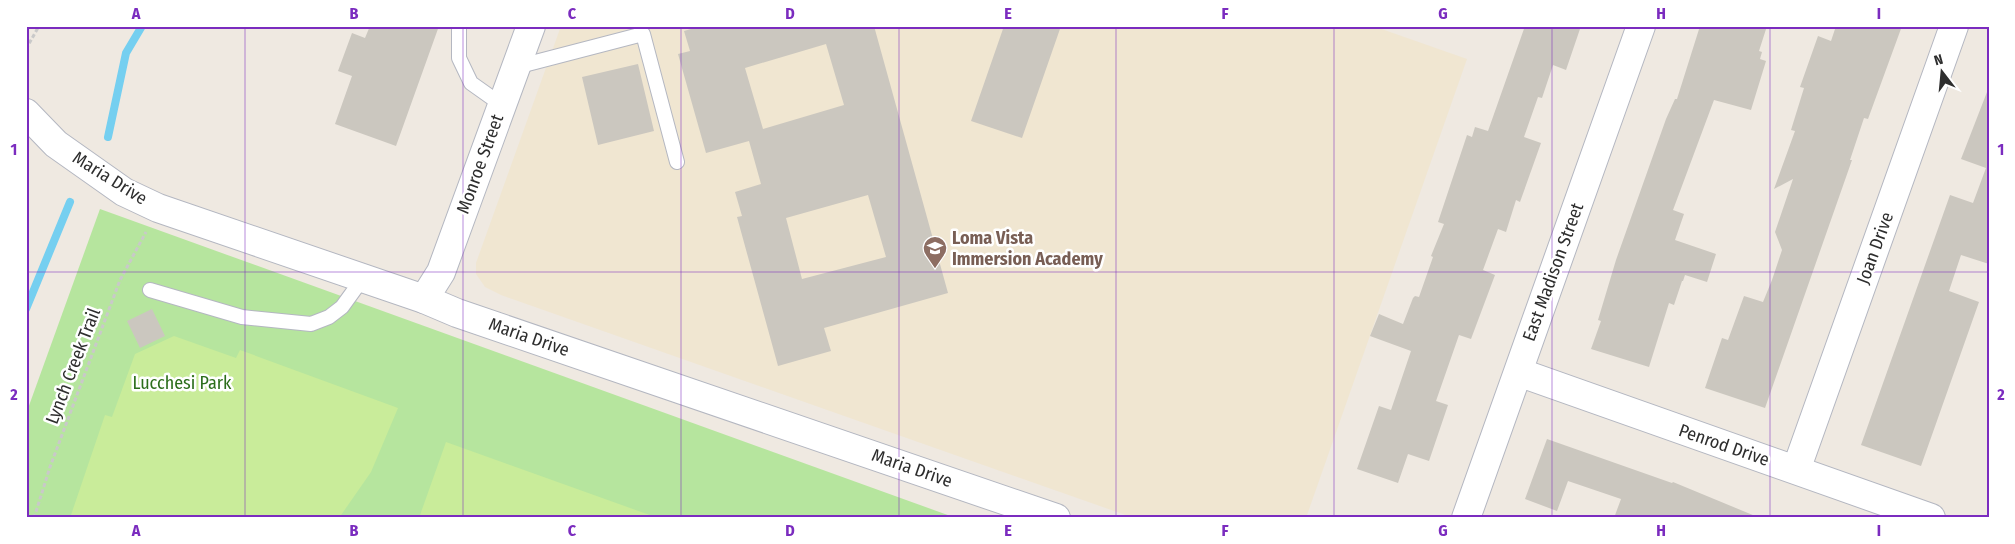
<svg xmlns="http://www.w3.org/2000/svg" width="2015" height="544" font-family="'Fira Sans Condensed',sans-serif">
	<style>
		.education { fill: #f0e6d1 }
		.green { fill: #b6e59e }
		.pitch { fill: #c9ec9a }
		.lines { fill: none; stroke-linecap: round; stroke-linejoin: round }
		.stream { stroke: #75cff0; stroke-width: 8 }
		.building { fill: #cbc7bf; fill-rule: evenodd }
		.service-casing { stroke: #b4b7c1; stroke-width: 16 }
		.minor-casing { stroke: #b4b7c1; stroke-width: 30 }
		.tertiary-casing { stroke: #b4b7c1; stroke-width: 30 }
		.path { stroke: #c9c9c9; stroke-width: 3; stroke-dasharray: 4 2.5; stroke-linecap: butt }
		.service { stroke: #fff; stroke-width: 14 }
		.minor { stroke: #fff; stroke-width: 28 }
		.tertiary { stroke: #fff; stroke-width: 28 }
		.grid { fill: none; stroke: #7b2cbf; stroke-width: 1; stroke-opacity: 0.55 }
		.labels { text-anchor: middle; stroke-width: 5; stroke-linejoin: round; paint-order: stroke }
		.street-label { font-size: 18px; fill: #2e2e2e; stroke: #fff }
		.education-label { font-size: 18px; font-weight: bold; fill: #785e54; stroke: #fff; text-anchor: start }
		.park-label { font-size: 18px; fill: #2c6e1b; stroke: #fff }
		.neatline { fill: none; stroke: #7b2cbf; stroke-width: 2 }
		.grid-label { font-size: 16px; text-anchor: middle; font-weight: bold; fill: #7b2cbf }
	</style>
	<rect width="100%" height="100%" fill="#efe9e1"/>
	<!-- education -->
	<path class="education" d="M 561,26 L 1373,26 L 1467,59 L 1306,518 L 1134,518 L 501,295 L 485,287 L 476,274 L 476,263 Z"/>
	<!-- green -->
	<path class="green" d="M 100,209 L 956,518 L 26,518 L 26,414 Z"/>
	<!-- pitch -->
	<path class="pitch" d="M 174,336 L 236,358 L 240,350 L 398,408 L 371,472 L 339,518 L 70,518 L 105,415 L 112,417 L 135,354 Z
		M 446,442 L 658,518 L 419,518 Z"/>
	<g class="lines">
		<!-- stream -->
		<path class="stream" d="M 108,137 L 126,53 L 142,26
			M 26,309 L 70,202"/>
	</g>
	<!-- building -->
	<path class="building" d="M 370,26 L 439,26 L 396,146 L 335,124 L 352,76 L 338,71 L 352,33 L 365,38 Z
		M 701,26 L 874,26 L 948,293 L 824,328 L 831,351 L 778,366 L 737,217 L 742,216 L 735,192 L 761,184 L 749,141 L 706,153 L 678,54 L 690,51 L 684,31 ZM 826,44 L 844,105 L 763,129 L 745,68 ZM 868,195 L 886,257 L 802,279 L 786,218 Z
		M 1004,26 L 1061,26 L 1022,138 L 971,121 Z
		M 1525,26 L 1581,26 L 1566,70 L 1553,65 L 1542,98 L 1538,97 L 1524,137 L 1541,143 L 1520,202 L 1516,200 L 1506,232 L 1498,229 L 1483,270 L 1495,275 L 1471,339 L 1459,335 L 1436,401 L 1448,405 L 1429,461 L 1408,454 L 1398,483 L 1357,469 L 1379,406 L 1391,410 L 1411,351 L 1370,336 L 1379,314 L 1403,324 L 1413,298 L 1415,296 L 1419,297 L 1433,257 L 1431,256 L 1444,224 L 1438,222 L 1467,135 L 1472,137 L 1475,127 L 1488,131 Z
		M 1700,26 L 1767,26 L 1759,51 L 1762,52 L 1760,59 L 1766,61 L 1751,110 L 1714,100 L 1673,210 L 1684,214 L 1675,240 L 1716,254 L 1707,282 L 1685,275 L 1683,281 L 1682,281 L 1674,305 L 1669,303 L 1649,367 L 1591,349 L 1601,321 L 1598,320 L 1616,260 L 1666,119 L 1675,99 L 1677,99 Z
		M 1836,26 L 1902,26 L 1868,119 L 1864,118 L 1850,160 L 1852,160 L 1765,408 L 1705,388 L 1722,338 L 1728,340 L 1744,296 L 1763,302 L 1772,280 L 1782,250 L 1775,232 L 1793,179 L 1774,189 L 1795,131 L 1791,130 L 1804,88 L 1800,87 L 1818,36 L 1831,41 Z
		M 638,64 L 654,131 L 598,145 L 582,77 Z
		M 1987,92 L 1989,92 L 1989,264 L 1961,255 L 1949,291 L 1979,302 L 1921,466 L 1861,445 L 1950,195 L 1973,203 L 1986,168 L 1961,159 Z
		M 152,309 L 165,336 L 140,348 L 127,321 Z
		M 1547,439 L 1672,483 L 1673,482 L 1760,518 L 1614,518 L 1621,499 L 1568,481 L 1557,511 L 1525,499 Z"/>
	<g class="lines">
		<!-- service casing -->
		<g class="service-casing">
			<path id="service" d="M 459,26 L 459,58 L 471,83 L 502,105
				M 516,67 L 643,34 L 677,162
				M 150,290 L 242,317 L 311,324 L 329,317 L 342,307 L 363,278"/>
		</g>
		<!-- minor casing -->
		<g class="minor-casing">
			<path id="minor" d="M 424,299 L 441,272 L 531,26
				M 1518,372 L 1931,518
				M 1796,470 L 1954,26
				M 1466,518 L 1641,26"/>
		</g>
		<!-- tertiary casing -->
		<g class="tertiary-casing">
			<path id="tertiary" d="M 26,113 L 56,144 L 124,192 L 158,208 L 424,299 L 457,313 L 1056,518"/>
		</g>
		<!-- path -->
		<path class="path" d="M 26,49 L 39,26
			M 34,518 L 50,467 L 120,280 L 146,232"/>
		<!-- service -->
		<use href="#service" class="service"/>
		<!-- minor -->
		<use href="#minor" class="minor"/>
		<!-- tertiary -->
		<use href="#tertiary" class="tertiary"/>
	</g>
	<!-- grid -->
	<path class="grid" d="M 245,26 L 245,518M 463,26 L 463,518M 681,26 L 681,518M 899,26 L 899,518M 1116,26 L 1116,518M 1334,26 L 1334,518M 1552,26 L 1552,518M 1770,26 L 1770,518M 26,272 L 1989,272"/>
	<!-- icons -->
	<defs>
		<g id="school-pin" transform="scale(1.25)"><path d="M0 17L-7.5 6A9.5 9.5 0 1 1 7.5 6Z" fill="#8d6e63" stroke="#fff"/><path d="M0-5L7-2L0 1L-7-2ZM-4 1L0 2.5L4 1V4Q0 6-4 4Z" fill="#fff"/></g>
	</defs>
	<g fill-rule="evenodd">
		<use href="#school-pin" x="935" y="248"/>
	</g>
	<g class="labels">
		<!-- street labels -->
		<g class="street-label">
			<text transform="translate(480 164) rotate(-70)" y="6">Monroe Street</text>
			<text transform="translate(110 178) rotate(32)" y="6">Maria Drive</text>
			<text transform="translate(1875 248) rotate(-70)" y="6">Joan Drive</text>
			<text transform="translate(1553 272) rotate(-70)" y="6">East Madison Street</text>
			<text transform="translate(529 337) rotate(19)" y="6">Maria Drive</text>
			<text transform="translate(73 366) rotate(-69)" y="6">Lynch Creek Trail</text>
			<text transform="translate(1724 445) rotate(19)" y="6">Penrod Drive</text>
			<text transform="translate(912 468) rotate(19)" y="6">Maria Drive</text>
		</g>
		<!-- education labels -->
		<g class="education-label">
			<text x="952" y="244">Loma Vista<tspan x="952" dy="21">Immersion Academy</tspan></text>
		</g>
		<!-- park labels -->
		<g class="park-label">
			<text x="182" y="389">Lucchesi Park</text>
		</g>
	</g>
	<!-- border -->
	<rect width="2015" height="544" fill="none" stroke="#ffffff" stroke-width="55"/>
	<!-- north arrow -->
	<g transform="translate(1942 72) rotate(344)" stroke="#ffffff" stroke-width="4" paint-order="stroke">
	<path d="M0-4L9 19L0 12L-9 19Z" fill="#2e2e2e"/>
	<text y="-8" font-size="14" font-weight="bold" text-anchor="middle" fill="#2e2e2e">N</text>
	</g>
	<rect x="28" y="28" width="1960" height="488" class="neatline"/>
	<g class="grid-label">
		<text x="136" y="19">A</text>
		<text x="354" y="19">B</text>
		<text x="572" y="19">C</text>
		<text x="790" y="19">D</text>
		<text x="1008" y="19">E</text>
		<text x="1225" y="19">F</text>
		<text x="1443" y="19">G</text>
		<text x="1661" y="19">H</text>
		<text x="1879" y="19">I</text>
		<text x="14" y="155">1</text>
		<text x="2001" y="155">1</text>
		<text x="14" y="400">2</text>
		<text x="2001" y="400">2</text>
		<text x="136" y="536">A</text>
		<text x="354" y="536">B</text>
		<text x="572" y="536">C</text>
		<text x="790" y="536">D</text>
		<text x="1008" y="536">E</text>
		<text x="1225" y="536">F</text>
		<text x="1443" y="536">G</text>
		<text x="1661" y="536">H</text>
		<text x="1879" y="536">I</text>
	</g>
</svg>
